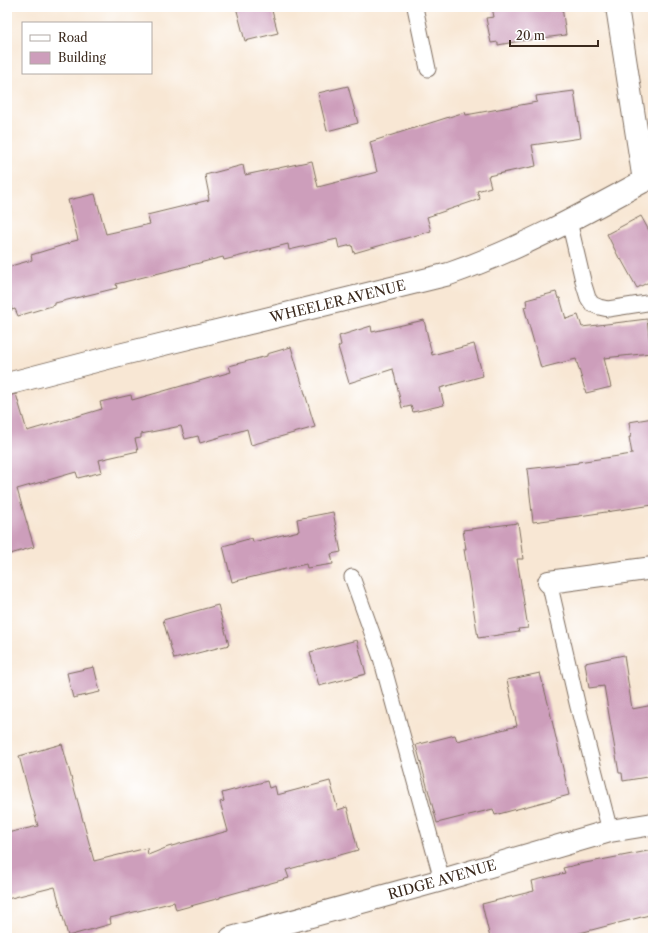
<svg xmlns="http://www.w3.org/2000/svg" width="660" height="945" font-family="'Libre Caslon Text',serif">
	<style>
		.building { fill: #cd9ebb }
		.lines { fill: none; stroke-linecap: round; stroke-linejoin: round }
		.service-casing { stroke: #7d6c5e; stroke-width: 17 }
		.minor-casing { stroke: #7d6c5e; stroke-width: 24 }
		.primary-casing { stroke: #7d6c5e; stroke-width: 24 }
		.service { stroke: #fff; stroke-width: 15 }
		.minor { stroke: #fff; stroke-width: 22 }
		.primary { stroke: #fff; stroke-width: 22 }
		.labels { text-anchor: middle; stroke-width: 4; stroke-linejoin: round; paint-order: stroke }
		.street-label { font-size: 14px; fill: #3b2a1e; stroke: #fff }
	</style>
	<rect width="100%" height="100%" fill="#fff"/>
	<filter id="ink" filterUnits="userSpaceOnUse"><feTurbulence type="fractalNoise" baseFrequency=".025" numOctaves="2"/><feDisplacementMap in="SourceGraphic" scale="8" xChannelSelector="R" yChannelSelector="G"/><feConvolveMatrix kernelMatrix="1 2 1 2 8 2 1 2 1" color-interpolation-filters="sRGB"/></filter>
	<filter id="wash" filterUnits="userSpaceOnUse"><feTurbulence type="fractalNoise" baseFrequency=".012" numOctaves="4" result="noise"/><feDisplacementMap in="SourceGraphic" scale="16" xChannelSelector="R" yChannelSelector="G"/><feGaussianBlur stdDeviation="0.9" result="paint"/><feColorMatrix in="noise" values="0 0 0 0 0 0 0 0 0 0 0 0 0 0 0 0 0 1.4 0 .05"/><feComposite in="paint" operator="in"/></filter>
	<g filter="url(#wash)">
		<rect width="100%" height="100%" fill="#f8e7d4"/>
		<g id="blocks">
			<!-- building -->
			<path class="building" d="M 236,7 L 271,7 L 278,33 L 245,41 Z
				M 492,7 L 562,7 L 566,35 L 520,41 L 498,45 L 498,42 L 491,43 L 486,18 L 494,17 Z
				M 348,86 L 358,123 L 327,131 L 318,93 Z
				M 574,91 L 581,138 L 532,145 L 536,166 L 488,176 L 491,187 L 477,191 L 480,199 L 427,217 L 431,231 L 354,253 L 352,245 L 339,248 L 337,239 L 289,250 L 288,244 L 224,260 L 223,257 L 116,284 L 117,288 L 55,303 L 55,305 L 18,316 L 15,309 L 12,310 L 7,291 L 7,267 L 32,260 L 31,255 L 70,243 L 70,242 L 78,240 L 68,200 L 95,194 L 106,234 L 150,224 L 147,215 L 209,200 L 208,195 L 209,195 L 205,175 L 243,165 L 245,175 L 312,161 L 318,187 L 377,172 L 370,142 L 465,112 L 466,115 L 537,102 L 536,96 Z
				M 641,216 L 653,238 L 653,280 L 637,288 L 621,259 L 620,260 L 607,234 Z
				M 556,292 L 558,298 L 560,298 L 566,319 L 578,315 L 582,327 L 647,319 L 651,353 L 604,358 L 611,387 L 586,393 L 576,359 L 541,368 L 524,307 L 527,306 L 526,300 Z
				M 424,320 L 432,355 L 474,344 L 483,376 L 440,388 L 444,405 L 413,412 L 411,406 L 402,408 L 393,369 L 349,383 L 338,347 L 341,345 L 339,336 L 371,326 L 372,332 Z
				M 291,347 L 315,427 L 251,445 L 247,429 L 200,443 L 198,436 L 185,439 L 181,426 L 141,434 L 141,438 L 135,439 L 138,451 L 99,460 L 102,472 L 78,478 L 76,472 L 17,489 L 34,547 L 7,555 L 7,396 L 16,394 L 27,431 L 102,409 L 100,402 L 131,395 L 132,400 L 231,372 L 229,366 L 267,356 L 267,354 Z
				M 653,418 L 653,505 L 579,516 L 533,522 L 527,469 L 578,463 L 578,462 L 632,454 L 629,437 L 631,437 L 629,422 Z
				M 333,512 L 341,552 L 331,554 L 333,564 L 307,568 L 306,564 L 232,582 L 223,546 L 252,538 L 253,542 L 299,531 L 297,519 Z
				M 518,523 L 523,559 L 517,559 L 528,628 L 518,629 L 519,632 L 478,638 L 464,549 L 466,549 L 463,530 Z
				M 218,605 L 229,645 L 174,659 L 163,620 Z
				M 357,640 L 366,674 L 319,686 L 310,652 Z
				M 624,655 L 632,709 L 653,705 L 653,776 L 623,781 L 622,773 L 619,773 L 604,686 L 589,688 L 585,663 Z
				M 94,667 L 100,692 L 73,698 L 67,673 Z
				M 540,673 L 548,703 L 569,795 L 495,815 L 493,809 L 437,823 L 416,745 L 455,735 L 457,741 L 517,726 L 507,680 Z
				M 62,744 L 94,861 L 147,848 L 148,855 L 168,847 L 228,831 L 220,802 L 224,801 L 222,793 L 267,781 L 269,788 L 275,786 L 277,795 L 330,781 L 338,810 L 347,807 L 358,850 L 286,870 L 289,878 L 220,897 L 220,898 L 176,910 L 174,902 L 110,918 L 111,924 L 68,936 L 55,887 L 7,899 L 7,833 L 38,826 L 19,756 Z
				M 653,850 L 653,914 L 576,934 L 577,938 L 490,938 L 482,904 L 534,891 L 532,881 L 565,873 L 563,868 L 580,864 Z"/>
		</g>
	</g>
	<g filter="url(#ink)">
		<use href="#blocks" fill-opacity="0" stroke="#7d6c5e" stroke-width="1"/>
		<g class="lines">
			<!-- service casing -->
			<g class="service-casing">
				<path id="service" d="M 415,7 L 428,69
					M 569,221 L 584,285 L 588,298 L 592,304 L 599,307 L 608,309 L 653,302
					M 352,577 L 381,658 L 442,880
					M 549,582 L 578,707 L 610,831"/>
			</g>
			<!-- minor casing -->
			<g class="minor-casing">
				<g id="minor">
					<path d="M 617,7 L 644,181"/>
					<path d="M 549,582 L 653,568"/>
					<path id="s1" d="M 231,938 L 442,880 L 610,831 L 653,824"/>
				</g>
			</g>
			<!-- primary casing -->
			<g class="primary-casing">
				<g id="primary">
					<path id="s2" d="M 7,384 L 115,356 L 449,274 C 521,249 587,212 653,176"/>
				</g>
			</g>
			<!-- service -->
			<use href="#service" class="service"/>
			<!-- minor -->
			<use href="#minor" class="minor"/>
			<!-- primary -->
			<use href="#primary" class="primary"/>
		</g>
	</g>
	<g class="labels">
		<!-- street labels -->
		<g class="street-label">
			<text dy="5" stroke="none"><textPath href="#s2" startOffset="341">WHEELER AVENUE</textPath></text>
			<text dy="5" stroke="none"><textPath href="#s1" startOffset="219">RIDGE AVENUE</textPath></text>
		</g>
	</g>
	<!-- margin -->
	<rect width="660" height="945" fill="none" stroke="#fff" stroke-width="24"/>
	<!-- legend -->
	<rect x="22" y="22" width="130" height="52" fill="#ffffff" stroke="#b1aaa5"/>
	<rect x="30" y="35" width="20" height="6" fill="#ffffff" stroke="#b1aaa5"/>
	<text x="58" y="42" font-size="12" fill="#3b2a1e">Road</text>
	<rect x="30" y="52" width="20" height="12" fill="#cd9ebb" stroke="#b1aaa5"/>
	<text x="58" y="62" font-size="12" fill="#3b2a1e">Building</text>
	<!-- scale -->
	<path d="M510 40v6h88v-6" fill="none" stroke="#3b2a1e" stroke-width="2"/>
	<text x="516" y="40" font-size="12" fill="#3b2a1e" stroke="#ffffff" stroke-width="3" paint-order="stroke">20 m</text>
</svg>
